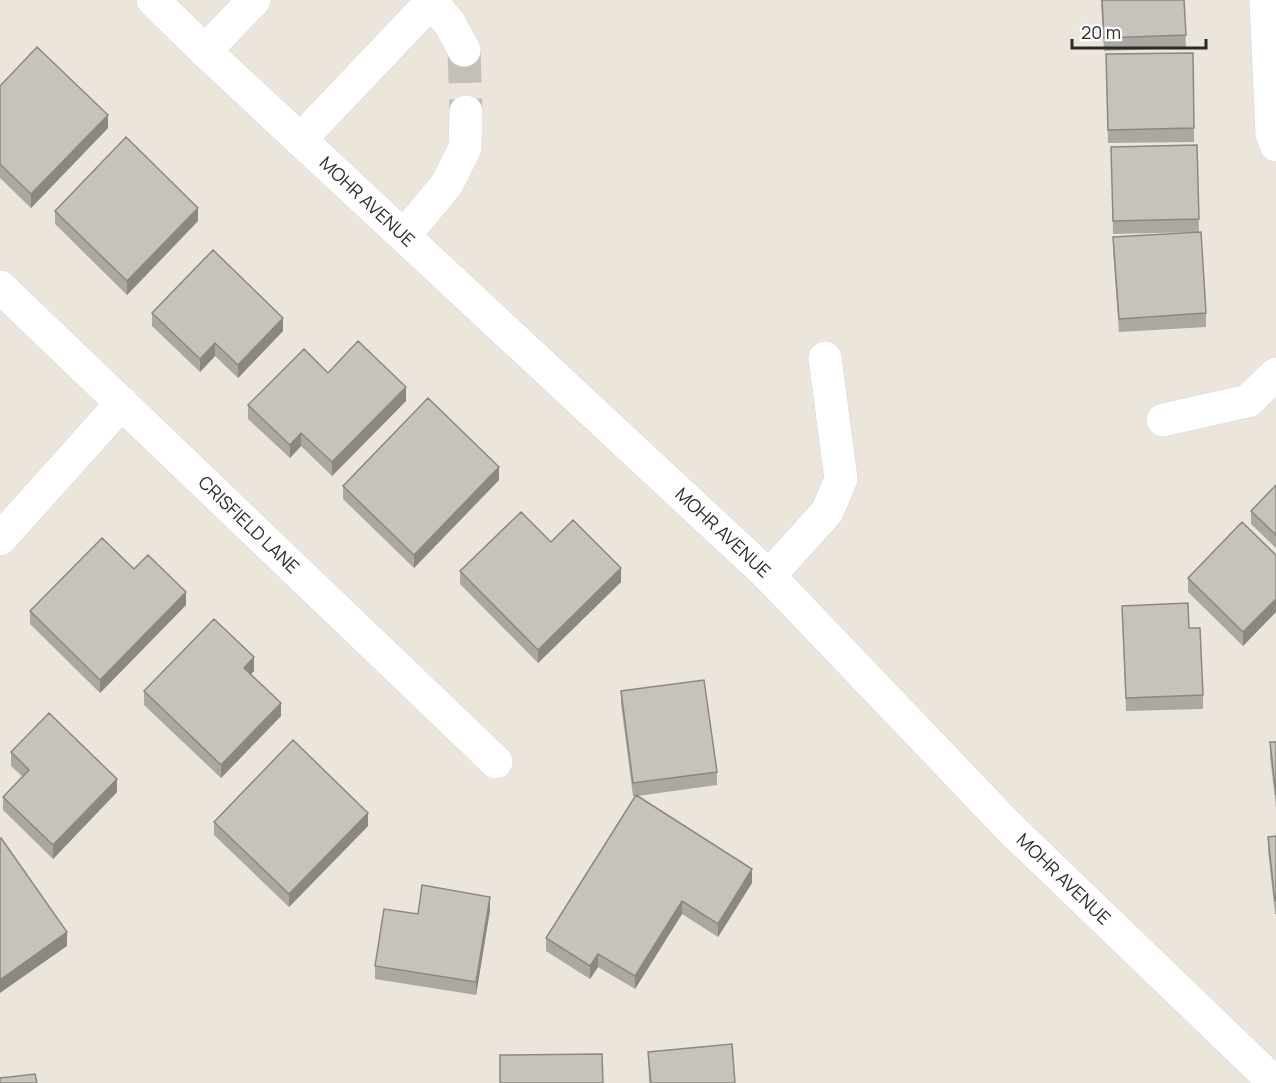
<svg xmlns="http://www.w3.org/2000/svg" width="1276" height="1083" font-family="Manrope,sans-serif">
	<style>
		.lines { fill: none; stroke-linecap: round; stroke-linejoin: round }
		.minor-tunnel { stroke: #c4c0b8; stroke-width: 33; stroke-dasharray: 33 16; stroke-linecap: butt }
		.minor-casing { stroke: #d2d4e2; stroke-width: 34 }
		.minor { stroke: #fff; stroke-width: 33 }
		.wall { fill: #aba8a1 }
		.shaded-wall { fill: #8b8883 }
		.building { fill: #c7c3bb; stroke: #8b8883; stroke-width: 1.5 }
		.labels { text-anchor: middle; stroke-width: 5; stroke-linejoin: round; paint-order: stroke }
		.street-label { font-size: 18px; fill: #2a2a2a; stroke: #fff }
	</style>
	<rect width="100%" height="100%" fill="#ebe5dc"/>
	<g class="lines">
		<!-- minor-tunnel -->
		<path class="minor-tunnel" d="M 464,50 L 466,112"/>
		<!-- minor casing -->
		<g class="minor-casing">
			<g id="minor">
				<path id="s1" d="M 153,0 L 205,51 L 769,576 L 1011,829 L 1275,1083"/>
				<path d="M 1266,0 L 1272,134 L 1276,145"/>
				<path d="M 432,2 L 450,24 L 464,50"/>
				<path d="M 205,51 L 254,0"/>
				<path d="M 300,140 L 433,0"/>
				<path d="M 404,236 L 447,184 L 465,148 L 466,112"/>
				<path id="s2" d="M 0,287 L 496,762"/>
				<path d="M 1163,420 L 1248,401 L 1276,374"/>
				<path d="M 0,539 L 122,403"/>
				<path d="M 769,576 L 827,512 L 841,479 L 825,358"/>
			</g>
		</g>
		<!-- minor -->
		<use href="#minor" class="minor"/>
	</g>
	<!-- wall -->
	<path class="wall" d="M 1101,0 L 1184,0 L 1186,48 L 1104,51 Z
		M 1193,53 L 1194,142 L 1108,143 L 1106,54 Z
		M 0,86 L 108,128 L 31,208 L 0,178 Z
		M 1197,145 L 1199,232 L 1113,234 L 1111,147 Z
		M 55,211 L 198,221 L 127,295 L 55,224 Z
		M 1113,237 L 1206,313 L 1206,327 L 1119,332 L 1113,250 Z
		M 152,313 L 283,331 L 238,378 L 215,356 L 200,372 L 152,326 Z
		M 328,373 L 406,401 L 332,476 L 301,446 L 290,458 L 248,419 L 248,405 Z
		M 499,480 L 414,568 L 343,499 L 343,486 Z
		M 1276,485 L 1276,548 L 1251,524 L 1251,511 Z
		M 1276,555 L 1276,612 L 1243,646 L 1188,592 L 1188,578 Z
		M 134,569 L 186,605 L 100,693 L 30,624 L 30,611 Z
		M 460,571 L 621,582 L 538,663 L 460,584 Z
		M 1122,606 L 1189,628 L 1203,695 L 1203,709 L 1126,711 Z
		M 254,671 L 251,674 L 281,716 L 221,778 L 144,705 L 144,691 Z
		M 621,691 L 717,772 L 717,785 L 637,796 L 752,883 L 718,937 L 682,914 L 635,989 L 598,967 L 590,979 L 546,951 L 546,938 L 636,796 L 633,796 L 621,704 Z
		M 1270,742 L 1276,742 L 1276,808 L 1270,756 Z
		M 11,752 L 117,792 L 53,859 L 3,810 L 3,797 L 23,777 L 11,766 Z
		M 214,822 L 368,826 L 289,907 L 214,835 Z
		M 1276,836 L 1276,914 L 1275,914 L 1268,850 L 1268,837 Z
		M 490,910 L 476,995 L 375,979 L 375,966 L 418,914 Z
		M 648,1052 L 735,1083 L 649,1083 Z"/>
	<!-- shaded-wall -->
	<path class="shaded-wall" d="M 108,115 L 108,128 L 31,208 L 31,194 Z
		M 198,208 L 198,221 L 127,295 L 127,281 Z
		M 283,318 L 283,331 L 238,378 L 238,365 Z
		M 215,343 L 215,356 L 200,372 L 200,359 Z
		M 406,387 L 406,401 L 332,476 L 332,462 Z
		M 301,433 L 301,446 L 290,458 L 290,445 Z
		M 499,467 L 499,480 L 414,568 L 414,555 Z
		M 621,568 L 621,582 L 538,663 L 538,650 Z
		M 186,592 L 186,605 L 100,693 L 100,680 Z
		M 1276,599 L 1276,612 L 1243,646 L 1243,632 Z
		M 254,657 L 254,671 L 244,681 L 244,668 Z
		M 281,703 L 281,716 L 221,778 L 221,765 Z
		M 117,779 L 117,792 L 53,859 L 53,845 Z
		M 368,813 L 368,826 L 289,907 L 289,894 Z
		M 752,869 L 752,883 L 718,937 L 718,924 Z
		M 490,897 L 490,910 L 476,995 L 476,982 Z
		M 682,901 L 682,914 L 635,989 L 635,976 Z
		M 67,932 L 67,946 L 0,993 L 0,980 Z
		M 598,954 L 598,967 L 590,979 L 590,966 Z"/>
	<!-- building -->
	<path class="building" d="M 1102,0 L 1184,0 L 1186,35 L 1104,38 Z
		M 37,47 L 108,115 L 31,194 L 0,164 L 0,86 Z
		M 1193,53 L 1194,128 L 1108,130 L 1106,54 Z
		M 126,137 L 198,208 L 127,281 L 55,211 Z
		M 1197,145 L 1199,219 L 1113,221 L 1111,147 Z
		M 1201,232 L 1206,313 L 1119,319 L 1113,237 Z
		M 213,250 L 283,318 L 238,365 L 215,343 L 200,359 L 152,313 Z
		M 358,341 L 406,387 L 332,462 L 301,433 L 290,445 L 248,405 L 304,349 L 328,373 Z
		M 428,398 L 499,467 L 414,555 L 343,486 Z
		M 1276,485 L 1276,535 L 1251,511 Z
		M 521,512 L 551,542 L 573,520 L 621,568 L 538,650 L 460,571 Z
		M 1242,522 L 1276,555 L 1276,599 L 1243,632 L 1188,578 Z
		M 102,538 L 134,569 L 148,555 L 186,592 L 100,680 L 30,611 Z
		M 1188,603 L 1189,628 L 1200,628 L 1203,695 L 1126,698 L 1122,606 Z
		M 214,619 L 254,657 L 244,668 L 281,703 L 221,765 L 144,691 Z
		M 704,680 L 717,772 L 633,783 L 621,691 Z
		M 49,713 L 117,779 L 53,845 L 3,797 L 29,770 L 11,752 Z
		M 293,740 L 368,813 L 289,894 L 214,822 Z
		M 1270,742 L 1276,742 L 1276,795 Z
		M 636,795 L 752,869 L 718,924 L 682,901 L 635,976 L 598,954 L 590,966 L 546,938 Z
		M 1276,836 L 1276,900 L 1275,901 L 1268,837 Z
		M 1,838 L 67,932 L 0,980 L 0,839 Z
		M 422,885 L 490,897 L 476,982 L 375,966 L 384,909 L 418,914 Z
		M 732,1044 L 735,1083 L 651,1083 L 648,1052 Z
		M 602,1054 L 603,1083 L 500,1083 L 500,1055 Z
		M 35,1074 L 37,1083 L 0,1083 L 0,1078 Z"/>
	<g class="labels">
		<!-- street labels -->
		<g class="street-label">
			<text dy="6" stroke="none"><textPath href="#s1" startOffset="294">MOHR AVENUE</textPath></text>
			<text dy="6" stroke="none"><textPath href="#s2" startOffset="344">CRISFIELD LANE</textPath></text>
			<text dy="6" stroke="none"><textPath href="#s1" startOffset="780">MOHR AVENUE</textPath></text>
			<text dy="6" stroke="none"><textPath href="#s1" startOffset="1266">MOHR AVENUE</textPath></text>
		</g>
	</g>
	<!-- scale -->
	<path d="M1072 39v9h134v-9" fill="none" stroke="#2a2a2a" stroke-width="3"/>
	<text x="1081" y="39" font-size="18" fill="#2a2a2a" stroke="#ffffff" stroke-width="4.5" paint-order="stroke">20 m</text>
</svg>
